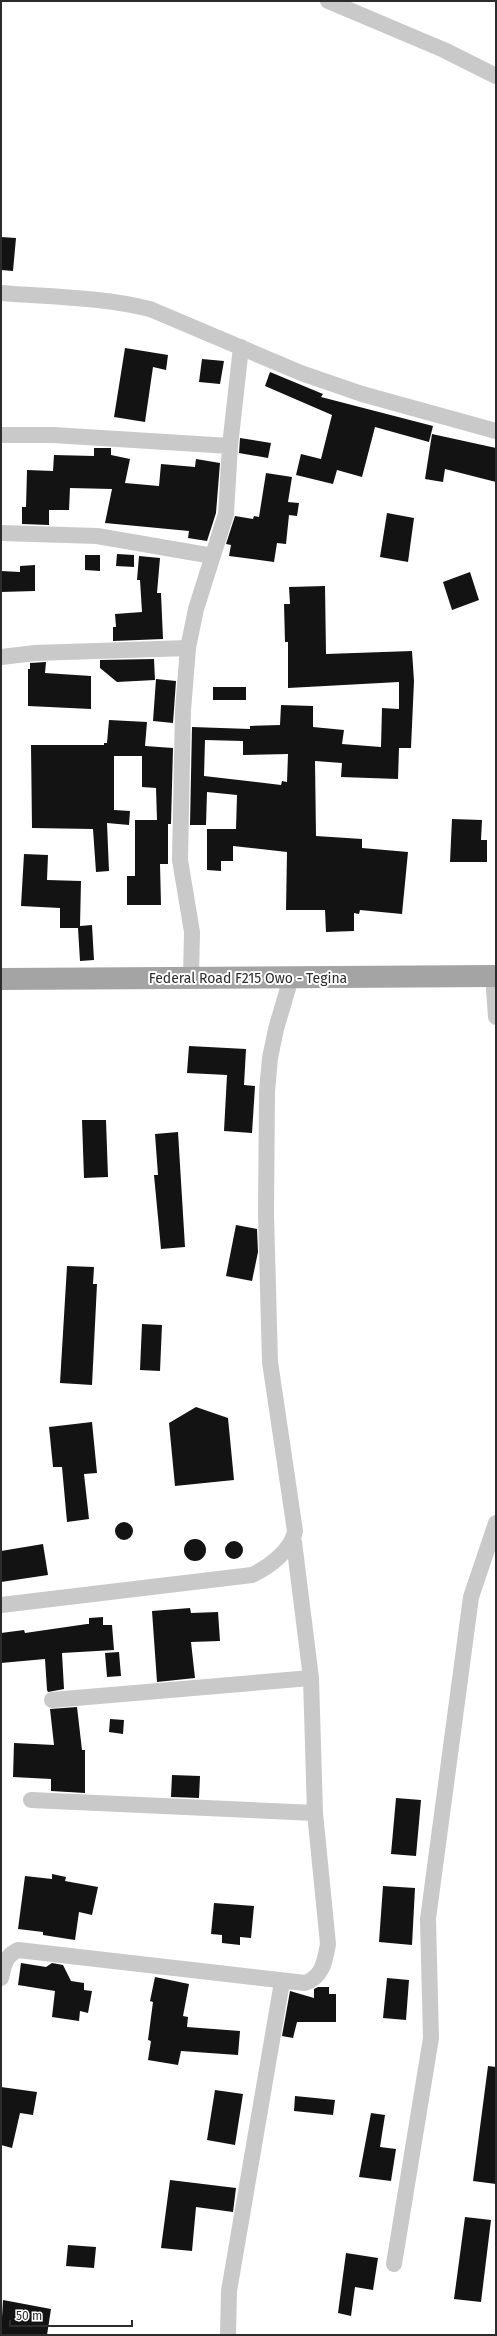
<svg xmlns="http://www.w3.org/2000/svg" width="497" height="2336" font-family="'Fira Sans',sans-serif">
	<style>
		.building { fill: #131313; fill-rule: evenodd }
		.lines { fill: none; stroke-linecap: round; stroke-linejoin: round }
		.minor { stroke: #c9c9c9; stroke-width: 16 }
		.primary { stroke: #a4a4a4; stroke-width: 22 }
		.labels { text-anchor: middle; stroke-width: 4; stroke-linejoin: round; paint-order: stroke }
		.street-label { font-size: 14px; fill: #2c2c2c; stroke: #fff }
	</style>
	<rect width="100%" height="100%" fill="#fff"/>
	<!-- building -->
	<path class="building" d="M 1,237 L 16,238 L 13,271 L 1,270 Z
		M 125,348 L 168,355 L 166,370 L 153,367 L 145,422 L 114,417 Z
		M 202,359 L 224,361 L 220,384 L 199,382 Z
		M 270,372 L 323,394 L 321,397 L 433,426 L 429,442 L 375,427 L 362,477 L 337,470 L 333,484 L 296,475 L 301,454 L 321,459 L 332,415 L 265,386 Z
		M 432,434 L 496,448 L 496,482 L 445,469 L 443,482 L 425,479 Z
		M 240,438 L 271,443 L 268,458 L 239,453 Z
		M 94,448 L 111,448 L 111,455 L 130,459 L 125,483 L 159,486 L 161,464 L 195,467 L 196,459 L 220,463 L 216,513 L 207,541 L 188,538 L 189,531 L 105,523 L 112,489 L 70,488 L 69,510 L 49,510 L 49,525 L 22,524 L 22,507 L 26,507 L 27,470 L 53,471 L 54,455 L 94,456 Z
		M 266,473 L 292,477 L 288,502 L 299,503 L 297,516 L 289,515 L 286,544 L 277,543 L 274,562 L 229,556 L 231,545 L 226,544 L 235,516 L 253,519 L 254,516 L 259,517 Z
		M 387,513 L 414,518 L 408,562 L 380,557 Z
		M 117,554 L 134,555 L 134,567 L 116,566 Z
		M 85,555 L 100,555 L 100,571 L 85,570 Z
		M 139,556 L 160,558 L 157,593 L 161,593 L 163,639 L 113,641 L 113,627 L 116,627 L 115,614 L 142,612 L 140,580 L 137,580 Z
		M 35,565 L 35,591 L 1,592 L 1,571 L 20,572 L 20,566 Z
		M 470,572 L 479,600 L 452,610 L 443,582 Z
		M 325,586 L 326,654 L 412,651 L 414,681 L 411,748 L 399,748 L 398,779 L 341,777 L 342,763 L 315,761 L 316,836 L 362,839 L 362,848 L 408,852 L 402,914 L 360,910 L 359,914 L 354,913 L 354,931 L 326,932 L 325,910 L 286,910 L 287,852 L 233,846 L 233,861 L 221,861 L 221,871 L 207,870 L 207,829 L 236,829 L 237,795 L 207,792 L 206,825 L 190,825 L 192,727 L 250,729 L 250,726 L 280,725 L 281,705 L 313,706 L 313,727 L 344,730 L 342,744 L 381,747 L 382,708 L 399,709 L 399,682 L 288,688 L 288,642 L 285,642 L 284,604 L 290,604 L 289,587 ZM 205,740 L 243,741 L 243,755 L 288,754 L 287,782 L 282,781 L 281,785 L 204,776 Z
		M 154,659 L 155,680 L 117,682 L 100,668 L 100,660 Z
		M 46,662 L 45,673 L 91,676 L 91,709 L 28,706 L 28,669 L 30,669 L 30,663 Z
		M 156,679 L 176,681 L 173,723 L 153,721 Z
		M 213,687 L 246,687 L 246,700 L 213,700 Z
		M 109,720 L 147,722 L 145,746 L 173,748 L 171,824 L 168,824 L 168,864 L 160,864 L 161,905 L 127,905 L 127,876 L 135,876 L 135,820 L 157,820 L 156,788 L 142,787 L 142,756 L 114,756 L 114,810 L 130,811 L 129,825 L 107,823 L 109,871 L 96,872 L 93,829 L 32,828 L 31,745 L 104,745 L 104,743 L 107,743 Z
		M 452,819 L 482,820 L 481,840 L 487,840 L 487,862 L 450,862 Z
		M 24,854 L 48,855 L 47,880 L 81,881 L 80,926 L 92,925 L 94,960 L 80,961 L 78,928 L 60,928 L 60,908 L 21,906 Z
		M 189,1046 L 246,1049 L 244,1085 L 255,1086 L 252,1133 L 224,1131 L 227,1075 L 187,1073 Z
		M 82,1120 L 106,1120 L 108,1177 L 84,1178 Z
		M 178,1132 L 185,1247 L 161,1249 L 154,1175 L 158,1175 L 155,1134 Z
		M 236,1225 L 257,1229 L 258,1252 L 252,1281 L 226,1276 Z
		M 67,1266 L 94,1267 L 93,1284 L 97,1284 L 92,1385 L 60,1383 Z
		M 142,1324 L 162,1325 L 160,1371 L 140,1370 Z
		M 196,1407 L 228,1418 L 234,1480 L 175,1486 L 169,1423 Z
		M 92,1422 L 97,1473 L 84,1474 L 89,1519 L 67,1522 L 62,1467 L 53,1467 L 49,1427 Z
		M115 1531a9 9 0 1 1 18 0a9 9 0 1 1-18 0Z
		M184 1550a11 11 0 1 1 22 0a11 11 0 1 1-22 0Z
		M225 1550a9 9 0 1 1 18 0a9 9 0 1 1-18 0Z
		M 43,1544 L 48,1575 L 1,1582 L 1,1551 Z
		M 190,1608 L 191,1613 L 218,1612 L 220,1641 L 191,1642 L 195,1678 L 157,1682 L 152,1611 Z
		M 103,1617 L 103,1625 L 112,1625 L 114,1650 L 62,1653 L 64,1689 L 48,1692 L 47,1690 L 45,1659 L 1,1663 L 1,1633 L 24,1630 L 25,1633 L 87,1624 L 89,1624 L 89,1618 Z
		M 119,1652 L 121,1676 L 107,1677 L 105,1653 Z
		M 77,1707 L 82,1750 L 85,1750 L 85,1793 L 51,1791 L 51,1779 L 13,1777 L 14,1743 L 54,1745 L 50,1709 Z
		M 110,1719 L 124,1720 L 123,1734 L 109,1732 Z
		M 172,1775 L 200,1776 L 199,1798 L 171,1797 Z
		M 396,1798 L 421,1800 L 416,1856 L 391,1854 Z
		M 52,1874 L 66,1877 L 65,1881 L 98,1887 L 92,1915 L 79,1912 L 75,1940 L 43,1935 L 43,1932 L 18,1929 L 25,1876 L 52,1879 Z
		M 383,1886 L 415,1888 L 412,1945 L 379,1942 Z
		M 214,1903 L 254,1906 L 251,1938 L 240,1937 L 240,1945 L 222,1943 L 222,1935 L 211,1934 Z
		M 21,1963 L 46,1967 L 52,1963 L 63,1965 L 71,1981 L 84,1983 L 84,1990 L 92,1991 L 88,2013 L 80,2011 L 79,2021 L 52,2017 L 55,1991 L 18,1985 Z
		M 155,1977 L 189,1984 L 183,2016 L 188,2017 L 187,2027 L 240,2031 L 238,2055 L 181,2051 L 178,2065 L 148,2060 L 151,2041 L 148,2040 L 153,2002 L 150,2001 Z
		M 387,1978 L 409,1980 L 406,2020 L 383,2018 Z
		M 318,1987 L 329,1987 L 329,1994 L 336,1994 L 336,2022 L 297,2022 L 293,2038 L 282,2036 L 290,1991 L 314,1998 L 314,1989 Z
		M 488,2066 L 496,2067 L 496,2184 L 473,2181 Z
		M 1,2087 L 37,2092 L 33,2115 L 20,2113 L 12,2148 L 1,2145 Z
		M 215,2090 L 243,2094 L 235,2145 L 207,2140 Z
		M 295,2096 L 335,2100 L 333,2115 L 294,2111 Z
		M 371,2113 L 385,2115 L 380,2147 L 396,2149 L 391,2181 L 359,2177 Z
		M 170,2180 L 236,2188 L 233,2212 L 196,2207 L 192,2251 L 161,2248 Z
		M 465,2217 L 491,2220 L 481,2302 L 454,2299 Z
		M 68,2245 L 96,2247 L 94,2268 L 66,2266 Z
		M 346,2253 L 378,2258 L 373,2290 L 355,2287 L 351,2316 L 338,2313 Z
		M 3,2300 L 51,2309 L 47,2335 L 1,2335 Z"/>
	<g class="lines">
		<!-- minor -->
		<path class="minor" d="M 328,1 L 444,50 L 496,76
			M 1,293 C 50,297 102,297 150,309 L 301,373 L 362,394 L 496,431
			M 1,435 L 53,435 L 230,446
			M 1,533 L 97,536 L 213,556
			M 1,657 L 35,653 L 188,648
			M 493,976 L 496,1017
			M 191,977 L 192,932 L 180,860 L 183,710 L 188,648 L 196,609 L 226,514 L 230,446 L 241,347
			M 1,1605 L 252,1575 C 269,1567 292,1550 295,1531 L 270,1362 L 266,1214 L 267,1091 L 270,1058 L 276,1029 L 291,978
			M 52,1700 L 311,1678
			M 31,1800 L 315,1813
			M 1,1978 C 4,1965 5,1956 18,1950 L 305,1983 C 323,1977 325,1960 328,1944 L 315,1813 L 311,1678 L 294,1542
			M 394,2264 L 431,2038 L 428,1919 L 471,1597 L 496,1523
			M 228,2335 L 229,2291 L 282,1982"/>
		<!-- primary -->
		<path class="primary" d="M 1,979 L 496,976"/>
	</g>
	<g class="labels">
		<!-- street labels -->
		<g class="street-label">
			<text x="248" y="983">Federal Road F215 Owo - Tegina</text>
		</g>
	</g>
	<!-- border -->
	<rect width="497" height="2336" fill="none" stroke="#2c2c2c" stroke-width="4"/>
	<!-- scale -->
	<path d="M10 2320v6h122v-6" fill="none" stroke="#2c2c2c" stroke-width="2"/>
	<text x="16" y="2320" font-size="12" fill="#2c2c2c" stroke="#ffffff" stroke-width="3" paint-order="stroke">50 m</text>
</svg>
